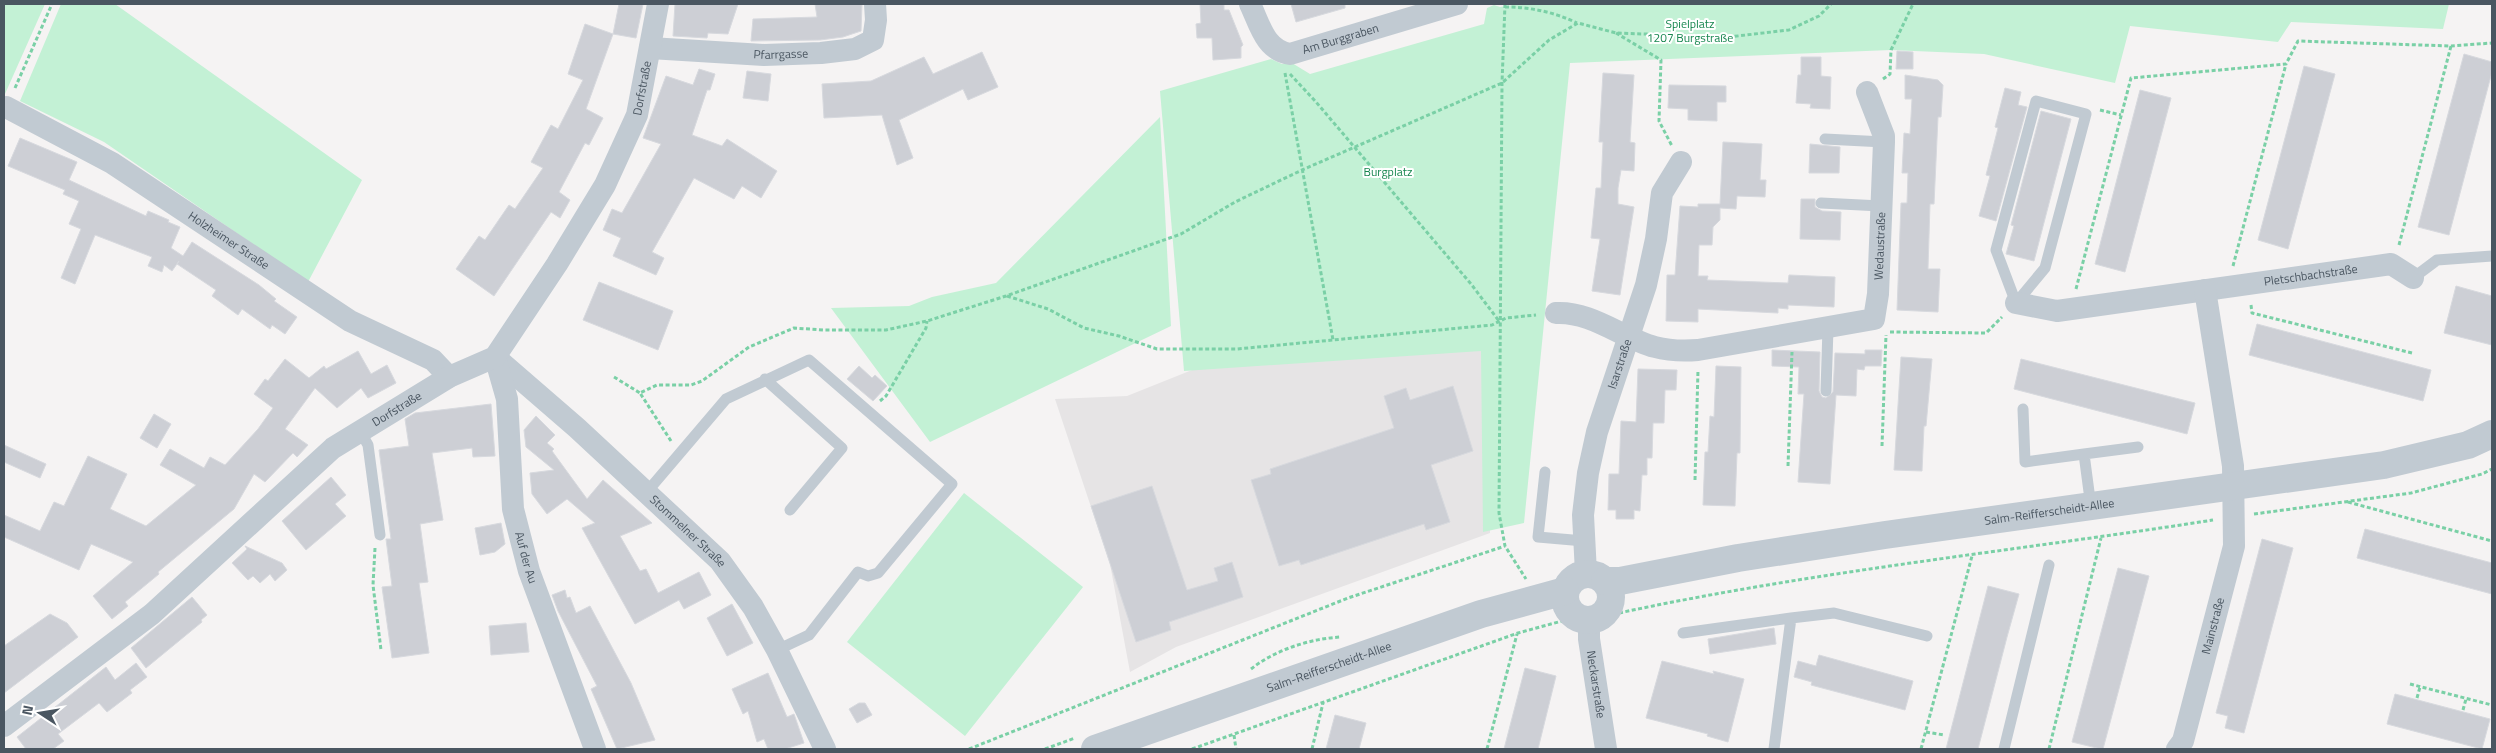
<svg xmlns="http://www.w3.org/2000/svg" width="2496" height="753" font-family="'Titillium Web',sans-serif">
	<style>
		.education { fill: #e6e4e5 }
		.green { fill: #c3f1d5 }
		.building { fill: #cdcfd5; stroke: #d7d9de }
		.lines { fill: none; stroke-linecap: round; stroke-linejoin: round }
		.path { stroke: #7ad0a6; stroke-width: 3; stroke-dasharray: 4 2.5; stroke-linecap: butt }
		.service { stroke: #c1cad2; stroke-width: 11 }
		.minor { stroke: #c1cad2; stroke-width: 22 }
		.tertiary { stroke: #c1cad2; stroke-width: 28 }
		.labels { text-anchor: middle; stroke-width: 4; stroke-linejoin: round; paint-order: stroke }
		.park-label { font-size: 12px; fill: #17864f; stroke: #fff }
		.street-label { font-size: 12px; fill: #4a5661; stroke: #fff }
	</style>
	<rect width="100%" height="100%" fill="#f5f3f3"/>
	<!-- education -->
	<path class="education" d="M 1491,332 L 1490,533 L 1176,647 L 1130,672 L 1110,564 L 1055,399 L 1127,396 L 1197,368 Z"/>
	<!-- green -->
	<path class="green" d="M 4,4 L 45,4 L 5,94 L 4,93 Z
		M 61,4 L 115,4 L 362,180 L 308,282 L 104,142 L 20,101 Z
		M 1520,4 L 2449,4 L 2443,29 L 2291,22 L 2278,42 L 2130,26 L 2115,83 L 1984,54 L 1891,50 L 1570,63 L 1524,523 L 1483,532 L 1481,351 L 1184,371 L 1160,91 L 1271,59 L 1282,64 L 1292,63 L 1310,74 L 1484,24 L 1487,8 L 1494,5 L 1500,7 Z
		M 1160,117 L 1171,326 L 930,442 L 831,308 L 909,306 L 932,297 L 996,283 Z
		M 964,493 L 1083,587 L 965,736 L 847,642 Z"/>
	<!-- building -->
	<path class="building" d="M 619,4 L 643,4 L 636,38 L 613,34 Z
		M 675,4 L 738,4 L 728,34 L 708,33 L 707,38 L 673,36 Z
		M 815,4 L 862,4 L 861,31 L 843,37 L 820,40 L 751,41 L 753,19 L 817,17 Z
		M 1200,4 L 1224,4 L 1224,10 L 1229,10 L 1243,45 L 1241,47 L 1241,58 L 1213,60 L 1212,38 L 1197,38 L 1196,24 L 1201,23 Z
		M 1291,4 L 1345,4 L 1345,8 L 1296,22 Z
		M 585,24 L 613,34 L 586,109 L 603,118 L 589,145 L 585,143 L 559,192 L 570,200 L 560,218 L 551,212 L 494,296 L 456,269 L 479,236 L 485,240 L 509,205 L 515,209 L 543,168 L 531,162 L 551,125 L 558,129 L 583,80 L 568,74 Z
		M 1897,51 L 1913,52 L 1913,69 L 1896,69 Z
		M 982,52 L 998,87 L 968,100 L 963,89 L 899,120 L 913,158 L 897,165 L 882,115 L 824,118 L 822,84 L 871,81 L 924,57 L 933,74 Z
		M 2464,54 L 2492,62 L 2492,72 L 2449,235 L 2418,227 Z
		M 1801,57 L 1821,57 L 1821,76 L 1831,77 L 1830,109 L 1810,108 L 1811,104 L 1796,103 L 1798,75 L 1801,75 Z
		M 2304,66 L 2335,74 L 2288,249 L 2258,240 Z
		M 699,69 L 715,74 L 710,90 L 707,90 L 692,135 L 722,146 L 727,139 L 777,171 L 761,198 L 742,186 L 734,199 L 694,178 L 652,252 L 664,258 L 656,275 L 613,256 L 621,238 L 603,230 L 612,209 L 622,213 L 661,144 L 643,138 L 666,76 L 693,85 Z
		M 747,71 L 771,74 L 768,101 L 743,98 Z
		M 1603,73 L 1634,75 L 1630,142 L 1635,143 L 1634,171 L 1621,170 L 1618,188 L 1618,204 L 1634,207 L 1620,295 L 1592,291 L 1600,239 L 1591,238 L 1596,188 L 1601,188 L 1603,142 L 1599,142 Z
		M 1905,75 L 1938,80 L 1943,85 L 1941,117 L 1938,117 L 1934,204 L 1930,204 L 1928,269 L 1940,269 L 1938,312 L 1897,310 L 1901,203 L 1907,203 L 1908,173 L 1902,173 L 1904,133 L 1910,134 L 1912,99 L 1905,99 Z
		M 1669,85 L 1726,86 L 1726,102 L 1717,102 L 1717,121 L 1688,120 L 1688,109 L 1668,108 Z
		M 2005,88 L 2021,92 L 2018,105 L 2027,107 L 1996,221 L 1979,216 L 1990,176 L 1986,175 L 1998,128 L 1995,127 Z
		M 2140,90 L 2171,98 L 2125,272 L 2095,264 Z
		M 2041,111 L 2071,119 L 2034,261 L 2006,254 L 2014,226 L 2011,225 Z
		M 20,138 L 77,162 L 69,180 L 146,216 L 148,211 L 169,220 L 168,222 L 180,227 L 171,248 L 183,256 L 192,242 L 259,285 L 276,299 L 274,301 L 297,317 L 285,334 L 272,325 L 270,329 L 242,309 L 238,315 L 212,296 L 216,290 L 177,264 L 179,261 L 172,271 L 164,265 L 162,272 L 148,266 L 152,257 L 95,235 L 75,284 L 61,278 L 81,229 L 69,224 L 79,201 L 63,194 L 65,190 L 8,166 Z
		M 1723,142 L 1762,144 L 1760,180 L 1766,180 L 1765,197 L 1737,196 L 1736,209 L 1720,208 L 1720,220 L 1713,227 L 1712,245 L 1699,245 L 1698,276 L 1708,276 L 1707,280 L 1788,283 L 1789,275 L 1835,277 L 1834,307 L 1788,305 L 1788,309 L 1778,308 L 1778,313 L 1698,309 L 1698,322 L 1666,321 L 1667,275 L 1675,275 L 1680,206 L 1698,207 L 1698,204 L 1720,204 Z
		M 1810,144 L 1840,147 L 1839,173 L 1809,173 Z
		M 1801,199 L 1815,199 L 1815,207 L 1822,211 L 1841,212 L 1840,240 L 1800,239 Z
		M 599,282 L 673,311 L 658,350 L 583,320 Z
		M 2456,286 L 2492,296 L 2492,345 L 2444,333 Z
		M 2257,324 L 2431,370 L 2423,401 L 2249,355 Z
		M 1772,350 L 1820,352 L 1819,391 L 1822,397 L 1826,398 L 1833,392 L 1835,353 L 1865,354 L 1865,350 L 1882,350 L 1881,366 L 1865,366 L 1864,370 L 1857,369 L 1856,396 L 1836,395 L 1830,484 L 1798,482 L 1804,394 L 1798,394 L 1799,367 L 1772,366 Z
		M 358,351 L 371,374 L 387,365 L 396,383 L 368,398 L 361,388 L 337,408 L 315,388 L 285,429 L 308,445 L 297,457 L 293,453 L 265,482 L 254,474 L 234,509 L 158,572 L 159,574 L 125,602 L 128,606 L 112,619 L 93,596 L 133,562 L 91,544 L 79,570 L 4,537 L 4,515 L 40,531 L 54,502 L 64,506 L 88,456 L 127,474 L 110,509 L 146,526 L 196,485 L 160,465 L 170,449 L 204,468 L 210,457 L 225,465 L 258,429 L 273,408 L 254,394 L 265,379 L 268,381 L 285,359 L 309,378 L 324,366 L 326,369 Z
		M 1901,357 L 1932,359 L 1926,426 L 1924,426 L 1922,471 L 1894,470 Z
		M 2021,359 L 2195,403 L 2187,434 L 2014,389 Z
		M 859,366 L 872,378 L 875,375 L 887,386 L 873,401 L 847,379 Z
		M 1716,366 L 1741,367 L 1740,453 L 1737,453 L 1735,506 L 1703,505 L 1705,452 L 1708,452 L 1710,416 L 1714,417 Z
		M 1638,369 L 1677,370 L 1676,390 L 1665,390 L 1664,423 L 1653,423 L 1652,458 L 1647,458 L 1647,475 L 1642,475 L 1640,511 L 1634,510 L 1634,519 L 1616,519 L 1616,510 L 1608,510 L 1609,474 L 1619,474 L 1621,421 L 1636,422 Z
		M 1453,386 L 1473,451 L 1431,465 L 1450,522 L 1426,530 L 1424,524 L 1301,565 L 1299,560 L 1279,566 L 1251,480 L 1271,474 L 1270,469 L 1394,428 L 1384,396 L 1406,388 L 1410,400 Z
		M 491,404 L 495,456 L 473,457 L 472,448 L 432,453 L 443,520 L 420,524 L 428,582 L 419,583 L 429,653 L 392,658 L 382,587 L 392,586 L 386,539 L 391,539 L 379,450 L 409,446 L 405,419 L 415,413 Z
		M 154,414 L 171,424 L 157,448 L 140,438 Z
		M 536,416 L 555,435 L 547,443 L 554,449 L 552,451 L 587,499 L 603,480 L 652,523 L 620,536 L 640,571 L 646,569 L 658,593 L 699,572 L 711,595 L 684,609 L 679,600 L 635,624 L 582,528 L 595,523 L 567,499 L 547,514 L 532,494 L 530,473 L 554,470 L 526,447 L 524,430 Z
		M 4,445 L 46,464 L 40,478 L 4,462 Z
		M 331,477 L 346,495 L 335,504 L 346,516 L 306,550 L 282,521 Z
		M 1152,486 L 1187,590 L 1218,581 L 1214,568 L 1232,562 L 1243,597 L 1169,622 L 1171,630 L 1136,642 L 1091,506 Z
		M 501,523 L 505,544 L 495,552 L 480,555 L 475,528 Z
		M 2365,529 L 2492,563 L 2492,594 L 2357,558 Z
		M 2262,539 L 2293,548 L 2244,733 L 2225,728 L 2228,716 L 2216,713 Z
		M 245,546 L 282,563 L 287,570 L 275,581 L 270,574 L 260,583 L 253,576 L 248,580 L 232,563 L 247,549 Z
		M 2118,568 L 2149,576 L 2103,749 L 2101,749 L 2072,742 Z
		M 1988,586 L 2019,594 L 2007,637 L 1978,749 L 1946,749 Z
		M 565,590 L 567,598 L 570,597 L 576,613 L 590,606 L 631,683 L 655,740 L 617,749 L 591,689 L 597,686 L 558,611 L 552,595 Z
		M 192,597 L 207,615 L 201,620 L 202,622 L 146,668 L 131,648 Z
		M 732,604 L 753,643 L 727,656 L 707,618 Z
		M 50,614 L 67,623 L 78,637 L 4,693 L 4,646 Z
		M 526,623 L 529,652 L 491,655 L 489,626 Z
		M 1774,628 L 1776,644 L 1710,654 L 1708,639 Z
		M 1819,655 L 1913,681 L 1905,710 L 1811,685 L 1812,682 L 1794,677 L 1798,661 L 1816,666 Z
		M 1662,661 L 1714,674 L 1713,671 L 1744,679 L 1728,742 L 1707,736 L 1708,734 L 1646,718 Z
		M 136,663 L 147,677 L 130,690 L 132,693 L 107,712 L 99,703 L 58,734 L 64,741 L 53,749 L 26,749 L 17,737 L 106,667 L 115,680 Z
		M 1525,668 L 1556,676 L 1538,749 L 1504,749 Z
		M 768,673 L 787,717 L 794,714 L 804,743 L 785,749 L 768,749 L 764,739 L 757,742 L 748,711 L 743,714 L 732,689 Z
		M 2395,694 L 2490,719 L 2482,749 L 2387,724 Z
		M 859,703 L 865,703 L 872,715 L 857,723 L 849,709 Z
		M 1335,715 L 1366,723 L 1359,749 L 1326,749 Z"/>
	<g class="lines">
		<!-- path -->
		<path class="path" d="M 1505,4 L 1502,83 L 1499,513 L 1505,546 L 1526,579
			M 1505,7 C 1530,7 1554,12 1577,23
			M 1616,33 L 1661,60 L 1659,121 L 1672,146
			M 1285,73 L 1333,340
			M 1290,74 L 1316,102 L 1471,284 L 1499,321
			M 1883,79 L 1890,74 L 1891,50 L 1913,4
			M 15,88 L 52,4
			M 2100,110 L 2121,115
			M 2399,245 L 2451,46
			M 2233,266 L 2286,64
			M 2076,289 L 2131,78 L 2286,64 L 2298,41 L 2451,46 L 2492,43
			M 1007,296 L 1048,309 L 1084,328 L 1119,336 L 1157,349 L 1237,349 L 1492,325 L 1506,318 L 1536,315
			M 2251,305 L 2252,313 L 2412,353
			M 1890,332 L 1986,333 L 2002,317
			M 614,377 L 640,393
			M 880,401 L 886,396 L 926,328 L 927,321
			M 671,441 L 640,393 L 657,385 L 691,385 L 702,381 L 749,347 L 794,328 L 823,330 L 886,330 L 927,321 L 1006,296 L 1181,234 L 1235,202 L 1302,170 L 1502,83 L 1549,40 L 1578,23 L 1616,33 L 1729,37 L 1789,30 L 1819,16 L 1831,4
			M 1882,446 L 1886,335
			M 1788,466 L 1792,352
			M 1695,480 L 1698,370
			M 2348,502 L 2492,541
			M 2254,514 L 2411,493 L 2482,474 L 2492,469
			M 375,548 L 373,585 L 381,650
			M 1619,613 C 1815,571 2015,551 2213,520
			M 1251,669 C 1275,650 1309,639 1340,637
			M 2410,684 L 2492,705
			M 2417,698 L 2420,687
			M 2463,710 L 2466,699
			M 1926,732 L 1944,735
			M 1234,735 L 1236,749
			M 969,749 L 1348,598 L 1505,546
			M 1045,749 L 1075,738
			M 1192,749 L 1518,633 L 1562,621
			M 1312,749 L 1323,703
			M 1487,749 L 1517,634
			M 1921,749 L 1972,556
			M 2049,749 L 2101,538"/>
		<!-- service -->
		<path class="service" d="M 2036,101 L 2086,114 L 2045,268 L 2016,303 L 1996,250 Z
			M 1825,139 L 1884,142
			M 1821,203 L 1881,206
			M 2413,278 L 2437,260 L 2492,256
			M 765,379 L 842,448 L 790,510
			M 1826,391 L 1828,328
			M 2023,409 L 2025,462 L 2084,454 L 2091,507
			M 360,431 L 368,445 L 380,535
			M 2084,454 L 2138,447
			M 1545,472 L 1538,537 L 1584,541
			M 646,493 L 726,399 L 809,360 L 952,484 L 878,573 L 868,576 L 858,572 L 809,635 L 777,650
			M 1791,618 L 1834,613 L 1927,636
			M 1683,633 L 1791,618 L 1774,749
			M 2004,749 L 2049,565"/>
		<!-- minor -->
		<g class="minor">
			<path id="s1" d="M 1250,4 C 1260,25 1265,50 1290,54 L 1457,4"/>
			<path id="s2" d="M 650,48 L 764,55 L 821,53 L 855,49 L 873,40 L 876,20 L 875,4"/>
			<path id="s3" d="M 6,107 L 112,163 L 350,321 L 433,360 L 449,377"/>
			<path id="s4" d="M 2016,303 L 2057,311 L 2391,264 L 2413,278"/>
			<path id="s5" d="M 1556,313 C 1591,311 1622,338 1655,347 C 1670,351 1684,351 1698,350 L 1874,319 L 1878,294 L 1884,142 L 1884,136 L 1867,92"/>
			<path id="s6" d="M 495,357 L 577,428 L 720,561 L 753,607 L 777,650 L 825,749"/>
			<path id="s7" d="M 495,357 L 507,399 L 513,509 L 529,571 L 595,749"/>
			<path id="s8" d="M 1586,573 L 1583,515 L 1588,473 L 1597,432 L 1646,285 L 1656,239 L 1662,193 L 1681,162"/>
			<path id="s9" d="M 1589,620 L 1589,639 L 1606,749"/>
			<path id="s10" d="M 4,726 L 152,614 L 333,448 L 449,377 L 495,357 L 557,264 L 605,185 L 637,115 L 658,4"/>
			<path id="s11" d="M 2177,749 L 2183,741 L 2234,546 L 2233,466 L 2205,290"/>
		</g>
		<!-- tertiary -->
		<g class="tertiary">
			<circle cx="1588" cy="597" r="23"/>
			<path id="s12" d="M 1605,581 L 1620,581 L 1738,558 L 1885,535 L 2384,465 L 2468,445 L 2492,434"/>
			<path id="s13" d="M 1095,749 L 1481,614 L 1565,591"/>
		</g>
	</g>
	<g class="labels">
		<!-- park labels -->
		<g class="park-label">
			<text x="1690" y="28">Spielplatz<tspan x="1690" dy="14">1207 Burgstraße</tspan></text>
			<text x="1388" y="176">Burgplatz</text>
		</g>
		<!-- street labels -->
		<g class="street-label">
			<text dy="4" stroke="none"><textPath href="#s1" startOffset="120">Am Burggraben</textPath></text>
			<text dy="4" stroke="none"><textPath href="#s2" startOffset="131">Pfarrgasse</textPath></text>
			<text dy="4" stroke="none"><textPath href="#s10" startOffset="926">Dorfstraße</textPath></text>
			<text dy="4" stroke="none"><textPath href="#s3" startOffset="260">Holzheimer Straße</textPath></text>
			<text dy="4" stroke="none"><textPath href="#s5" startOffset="401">Wedaustraße</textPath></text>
			<text dy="4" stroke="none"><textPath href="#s4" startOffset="298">Pletschbachstraße</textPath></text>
			<text dy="4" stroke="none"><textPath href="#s8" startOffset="214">Isarstraße</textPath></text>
			<text dy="4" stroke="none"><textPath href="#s10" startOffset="506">Dorfstraße</textPath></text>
			<text dy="4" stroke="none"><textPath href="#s12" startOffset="450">Salm-Reifferscheidt-Allee</textPath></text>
			<text dy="4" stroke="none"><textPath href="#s6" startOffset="260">Stommelner Straße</textPath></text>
			<text dy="4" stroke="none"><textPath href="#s7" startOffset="204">Auf der Au</textPath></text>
			<text dy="4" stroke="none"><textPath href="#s11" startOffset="129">Mainstraße</textPath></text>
			<text dy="4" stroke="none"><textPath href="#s13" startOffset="248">Salm-Reifferscheidt-Allee</textPath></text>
			<text dy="4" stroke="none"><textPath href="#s9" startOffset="65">Neckarstraße</textPath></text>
		</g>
	</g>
	<!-- border -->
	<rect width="2496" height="753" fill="none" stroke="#4a5661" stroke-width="10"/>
	<!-- north arrow -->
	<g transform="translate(40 713) rotate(282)" stroke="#ffffff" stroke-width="4" paint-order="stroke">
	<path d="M0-4L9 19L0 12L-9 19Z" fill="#4a5661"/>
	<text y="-8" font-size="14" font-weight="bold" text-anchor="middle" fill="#4a5661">N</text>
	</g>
</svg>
